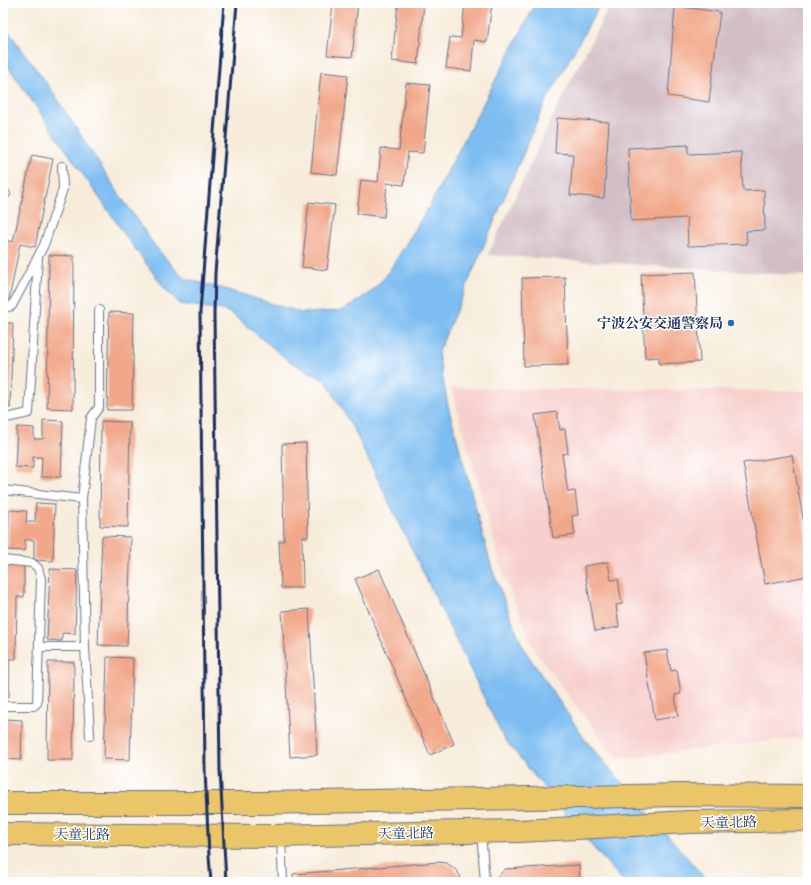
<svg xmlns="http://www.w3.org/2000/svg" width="811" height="885" font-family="'IM FELL Great Primer','Noto Serif SC',serif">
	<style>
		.built { fill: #f7d0ce }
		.industrial { fill: #d2bec4 }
		.water { fill: #7dbdf1; stroke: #4c76a8 }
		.building { fill: #f1a789 }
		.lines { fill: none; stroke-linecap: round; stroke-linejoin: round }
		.service-casing { stroke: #687189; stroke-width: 10 }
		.primary-casing { stroke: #687189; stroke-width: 24 }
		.service { stroke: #fff; stroke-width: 8 }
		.primary { stroke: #eac669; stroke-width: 22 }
		.rail { stroke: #1b2f5e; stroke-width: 3 }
		.poi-dot { fill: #1f6fb2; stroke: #fff; stroke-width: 1.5 }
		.labels { text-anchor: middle; stroke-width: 3; stroke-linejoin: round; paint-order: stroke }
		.poi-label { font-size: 14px; font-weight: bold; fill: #1b2f5e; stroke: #fff; text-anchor: end }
		.street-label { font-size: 14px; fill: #1b2f5e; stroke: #fff }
	</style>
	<rect width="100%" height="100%" fill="#fff"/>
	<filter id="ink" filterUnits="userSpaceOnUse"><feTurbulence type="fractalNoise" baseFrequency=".025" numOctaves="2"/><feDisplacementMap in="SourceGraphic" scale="8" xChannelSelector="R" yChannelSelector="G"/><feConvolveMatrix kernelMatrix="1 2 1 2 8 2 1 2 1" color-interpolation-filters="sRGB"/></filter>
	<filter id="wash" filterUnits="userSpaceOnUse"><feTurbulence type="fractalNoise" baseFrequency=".012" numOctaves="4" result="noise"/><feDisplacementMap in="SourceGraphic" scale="16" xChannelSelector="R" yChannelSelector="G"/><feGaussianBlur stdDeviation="0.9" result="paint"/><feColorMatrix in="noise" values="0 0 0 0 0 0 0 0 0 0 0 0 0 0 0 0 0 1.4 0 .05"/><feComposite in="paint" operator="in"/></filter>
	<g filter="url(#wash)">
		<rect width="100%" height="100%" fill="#f7ecda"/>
		<!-- built -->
		<path class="built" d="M 451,388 L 808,391 L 808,737 L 617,759 L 535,651 L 503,573 Z"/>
		<!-- industrial -->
		<path class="industrial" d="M 611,3 L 808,3 L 808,276 L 488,255 L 553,116 Z"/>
		<!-- water -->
		<path class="water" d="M 536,3 L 601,3 L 543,107 L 438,353 L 448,406 L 492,569 L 523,648 L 586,741 L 702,875 L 710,882 L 624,882 L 585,838 L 503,737 L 355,432 L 326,381 L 289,361 L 231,313 L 223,310 L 180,304 L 166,290 L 130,242 L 3,59 L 3,24 L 50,88 L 117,191 L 154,245 L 174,268 L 186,279 L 221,288 L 302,313 L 342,311 L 371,292 L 386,276 L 430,205 Z"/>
		<g id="blocks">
			<!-- building -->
			<path class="building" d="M 333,3 L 358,3 L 352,57 L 327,55 Z
				M 398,3 L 424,3 L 418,64 L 392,61 Z
				M 465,3 L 492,3 L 487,42 L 474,40 L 471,71 L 446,68 L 450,37 L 461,38 Z
				M 675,6 L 720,12 L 709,102 L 668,96 Z
				M 321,72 L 348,75 L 337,175 L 311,172 Z
				M 406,83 L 430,85 L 423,153 L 408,152 L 404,185 L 387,183 L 384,217 L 357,214 L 361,180 L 378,182 L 381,148 L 399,150 Z
				M 3,85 L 6,86 L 3,95 Z
				M 557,118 L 609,122 L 604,198 L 570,195 L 573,154 L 555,153 Z
				M 688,145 L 688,154 L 741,152 L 743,191 L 764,190 L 765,230 L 746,231 L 747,244 L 688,246 L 687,218 L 631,221 L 628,148 Z
				M 32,155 L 53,159 L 35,247 L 20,244 L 9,300 L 3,299 L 3,251 L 5,240 L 13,242 Z
				M 309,202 L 335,205 L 327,270 L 302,267 Z
				M 49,255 L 74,256 L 73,409 L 47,408 Z
				M 695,272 L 700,362 L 659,364 L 659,357 L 645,358 L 641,274 Z
				M 565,277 L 568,365 L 524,366 L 522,278 Z
				M 109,312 L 134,313 L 132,410 L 107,410 Z
				M 3,323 L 13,323 L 10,408 L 3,408 Z
				M 557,412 L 560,430 L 565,429 L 568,453 L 562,454 L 568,492 L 575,491 L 578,515 L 572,516 L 575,535 L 553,538 L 535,415 Z
				M 43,420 L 63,421 L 61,477 L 41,477 L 42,457 L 33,457 L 33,468 L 15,467 L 17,427 L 34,428 L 34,439 L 43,439 Z
				M 101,421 L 130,422 L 128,527 L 100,526 Z
				M 306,443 L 308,537 L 302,537 L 303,588 L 281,588 L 279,541 L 284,541 L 282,444 Z
				M 792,455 L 808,547 L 808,576 L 765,584 L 743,463 Z
				M 36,503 L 55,504 L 53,561 L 34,560 L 34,540 L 25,540 L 25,551 L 8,550 L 9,510 L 27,511 L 26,522 L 35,522 Z
				M 102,536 L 131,537 L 127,646 L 98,645 Z
				M 608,562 L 611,580 L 618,579 L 622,604 L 616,605 L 619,627 L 595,631 L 584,566 Z
				M 3,564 L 24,564 L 24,597 L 17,597 L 16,659 L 9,659 L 9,697 L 3,696 Z
				M 50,569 L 77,570 L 75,634 L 62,633 L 62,641 L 47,640 Z
				M 379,569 L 454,744 L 430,755 L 355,579 Z
				M 309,609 L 317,755 L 290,757 L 282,611 Z
				M 667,650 L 671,671 L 677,670 L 681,694 L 675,695 L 678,716 L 655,720 L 644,653 Z
				M 107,657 L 133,658 L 130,760 L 104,759 Z
				M 48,662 L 74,662 L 73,760 L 47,760 Z
				M 4,719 L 22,720 L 21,760 L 3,759 Z
				M 438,862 L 446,863 L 454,868 L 460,875 L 461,882 L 294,882 L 293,874 Z
				M 579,865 L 580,882 L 495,882 L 495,880 L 505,869 Z"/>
		</g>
	</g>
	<g filter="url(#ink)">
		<use href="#blocks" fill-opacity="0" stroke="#687189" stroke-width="1"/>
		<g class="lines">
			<!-- service casing -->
			<g class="service-casing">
				<path id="service" d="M 3,193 L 6,194
					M 3,308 L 12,306 L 44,245 L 63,189 L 62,166
					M 3,421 L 6,418 L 29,413 L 38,257
					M 3,490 L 82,499
					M 3,560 L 32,563 L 38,568 L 41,579 L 37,703 L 34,706 L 3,706
					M 39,647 L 85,647
					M 90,736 L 85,647 L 82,499 L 91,418 L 99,407 L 99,310
					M 481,832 L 485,882
					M 281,837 L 283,882"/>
			</g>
			<!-- primary casing -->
			<g class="primary-casing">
				<path id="primary" d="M 3,803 L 261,803 L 681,795 L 808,796
					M 3,834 L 270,836 L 519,831 L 689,822 L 808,820"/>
			</g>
			<!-- service -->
			<use href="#service" class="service"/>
			<!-- primary -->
			<use href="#primary" class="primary"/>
			<!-- rail -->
			<path class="rail" d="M 211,882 L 209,856 L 205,770 L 200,312 L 224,3
				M 226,882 L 220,770 L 214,313 L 215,273 L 237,3"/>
		</g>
	</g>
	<!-- markers -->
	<circle class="poi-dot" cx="731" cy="323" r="4"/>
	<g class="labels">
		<!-- poi labels -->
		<g class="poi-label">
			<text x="723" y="328">宁波公安交通警察局</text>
		</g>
		<!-- street labels -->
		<g class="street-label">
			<text transform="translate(729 822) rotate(-1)" y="5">天童北路</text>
			<text transform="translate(406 833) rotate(-1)" y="5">天童北路</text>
			<text transform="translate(82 834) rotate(1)" y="5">天童北路</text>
		</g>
	</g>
	<!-- margin -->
	<rect width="811" height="885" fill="none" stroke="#fff" stroke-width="16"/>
</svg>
